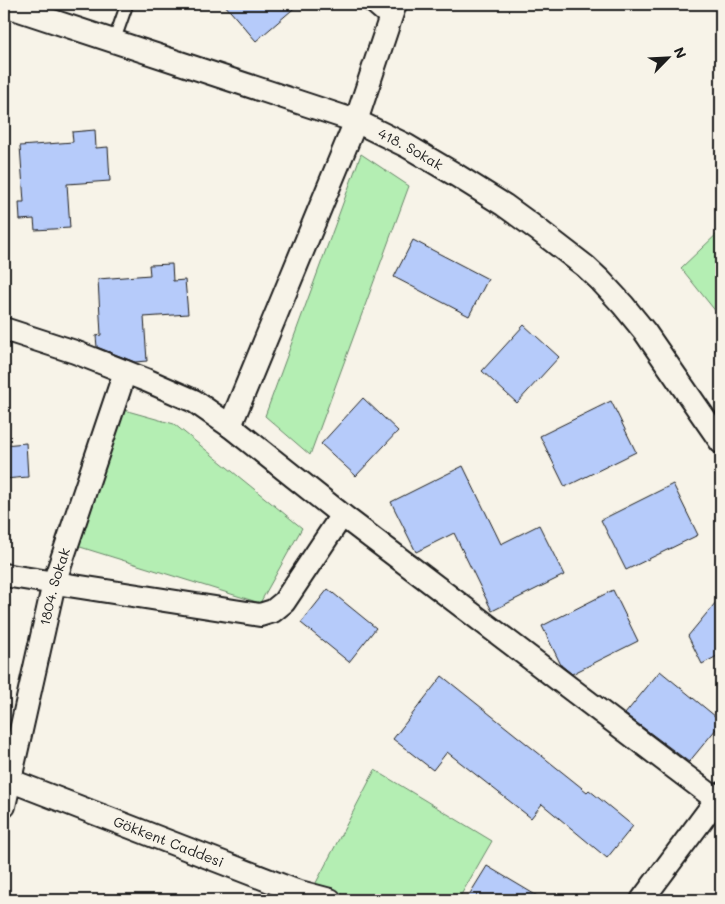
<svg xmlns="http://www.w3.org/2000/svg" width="725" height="904" font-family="Mali,sans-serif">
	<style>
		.green { fill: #b4eeb3; stroke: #688568 }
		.building { fill: #b6cbfa; stroke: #1c1c1c }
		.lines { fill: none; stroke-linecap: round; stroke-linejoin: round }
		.service-casing { stroke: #1c1c1c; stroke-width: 15 }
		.minor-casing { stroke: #1c1c1c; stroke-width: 26 }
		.service { stroke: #f7f3e8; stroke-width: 11 }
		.minor { stroke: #f7f3e8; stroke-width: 22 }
		.labels { text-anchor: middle; stroke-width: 4; stroke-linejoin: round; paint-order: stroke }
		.street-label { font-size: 14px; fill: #1c1c1c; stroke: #f7f3e8 }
	</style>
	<rect width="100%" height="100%" fill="#f7f3e8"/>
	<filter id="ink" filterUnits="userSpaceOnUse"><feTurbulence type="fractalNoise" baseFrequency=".02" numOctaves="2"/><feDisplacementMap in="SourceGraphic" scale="10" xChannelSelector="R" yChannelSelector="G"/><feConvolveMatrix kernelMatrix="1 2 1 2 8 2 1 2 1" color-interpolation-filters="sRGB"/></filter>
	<g filter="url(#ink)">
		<!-- green -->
		<path class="green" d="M 361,154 L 409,186 L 310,455 L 265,416 Z
			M 721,230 L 721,318 L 681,268 Z
			M 124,410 L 174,424 L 302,528 L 260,603 L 77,546 Z
			M 375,770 L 492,841 L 458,900 L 307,900 Z"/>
		<!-- building -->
		<path class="building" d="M 224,4 L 299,4 L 256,41 Z
			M 95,130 L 96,148 L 108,147 L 110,181 L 67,184 L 70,228 L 35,230 L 34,219 L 20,220 L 19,202 L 24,202 L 20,146 L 73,142 L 72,132 Z
			M 413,240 L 488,279 L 469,316 L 394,277 Z
			M 172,264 L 173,281 L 185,280 L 188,314 L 144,317 L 147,361 L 135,362 L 97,347 L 96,336 L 101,335 L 98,279 L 150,275 L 149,265 Z
			M 524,325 L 559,357 L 517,403 L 482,371 Z
			M 363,398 L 398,431 L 356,476 L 321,444 Z
			M 611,401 L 636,452 L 565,487 L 540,436 Z
			M 26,443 L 28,477 L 4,479 L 4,445 Z
			M 463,466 L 501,544 L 539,525 L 564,575 L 492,611 L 454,533 L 416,552 L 391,502 Z
			M 673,484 L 698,535 L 626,570 L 601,520 Z
			M 328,589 L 376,628 L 349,662 L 301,623 Z
			M 613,590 L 638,641 L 572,674 L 561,665 L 542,626 Z
			M 721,596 L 721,654 L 702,664 L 688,636 Z
			M 660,671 L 721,721 L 721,723 L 689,762 L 625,714 Z
			M 442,676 L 587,792 L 589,790 L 633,826 L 607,858 L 542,804 L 531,818 L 447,752 L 433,770 L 393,739 Z
			M 487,866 L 544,900 L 466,900 Z"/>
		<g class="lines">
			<!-- service casing -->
			<g class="service-casing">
				<path id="service" d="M 368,4 L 389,22
					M 114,41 L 127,4"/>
			</g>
			<!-- minor casing -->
			<g class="minor-casing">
				<g id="minor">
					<path id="s1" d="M 4,5 L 356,121 L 407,146 L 456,175 L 504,205 L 537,229 L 585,266 L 600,280 L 623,305 L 645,332 L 721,442"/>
					<path d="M 4,329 L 75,352 L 146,380 L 194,401 L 230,426 L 342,515 L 717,800"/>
					<path d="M 230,426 L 356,121 L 395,4"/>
					<path d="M 4,575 L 260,615 L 273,611 L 284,602 L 342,515"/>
					<path id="s2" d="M 9,780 L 296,891 L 330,900"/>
					<path id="s3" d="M 4,806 L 54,583 L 125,372"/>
					<path d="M 642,900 L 721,794"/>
				</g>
			</g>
			<!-- service -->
			<use href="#service" class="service"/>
			<!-- minor -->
			<use href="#minor" class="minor"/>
		</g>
	</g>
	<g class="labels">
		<!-- street labels -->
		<g class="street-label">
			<text dy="5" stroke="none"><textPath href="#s1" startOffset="432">418. Sokak</textPath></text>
			<text dy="5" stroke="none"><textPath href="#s3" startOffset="225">1804. Sokak</textPath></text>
			<text dy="5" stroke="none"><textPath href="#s2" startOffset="171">Gökkent Caddesi</textPath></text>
		</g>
	</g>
	<!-- margin -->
	<rect width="725" height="904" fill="none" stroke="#f7f3e8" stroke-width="20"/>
	<rect x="10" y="10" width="705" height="884" fill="none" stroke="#1c1c1c" stroke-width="2" filter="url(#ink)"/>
	<!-- north arrow -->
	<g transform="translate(668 58) rotate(66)" stroke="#f7f3e8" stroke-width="4" paint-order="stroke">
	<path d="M0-4L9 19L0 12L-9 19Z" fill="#1c1c1c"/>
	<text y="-8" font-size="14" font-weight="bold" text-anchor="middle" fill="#1c1c1c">N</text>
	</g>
</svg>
